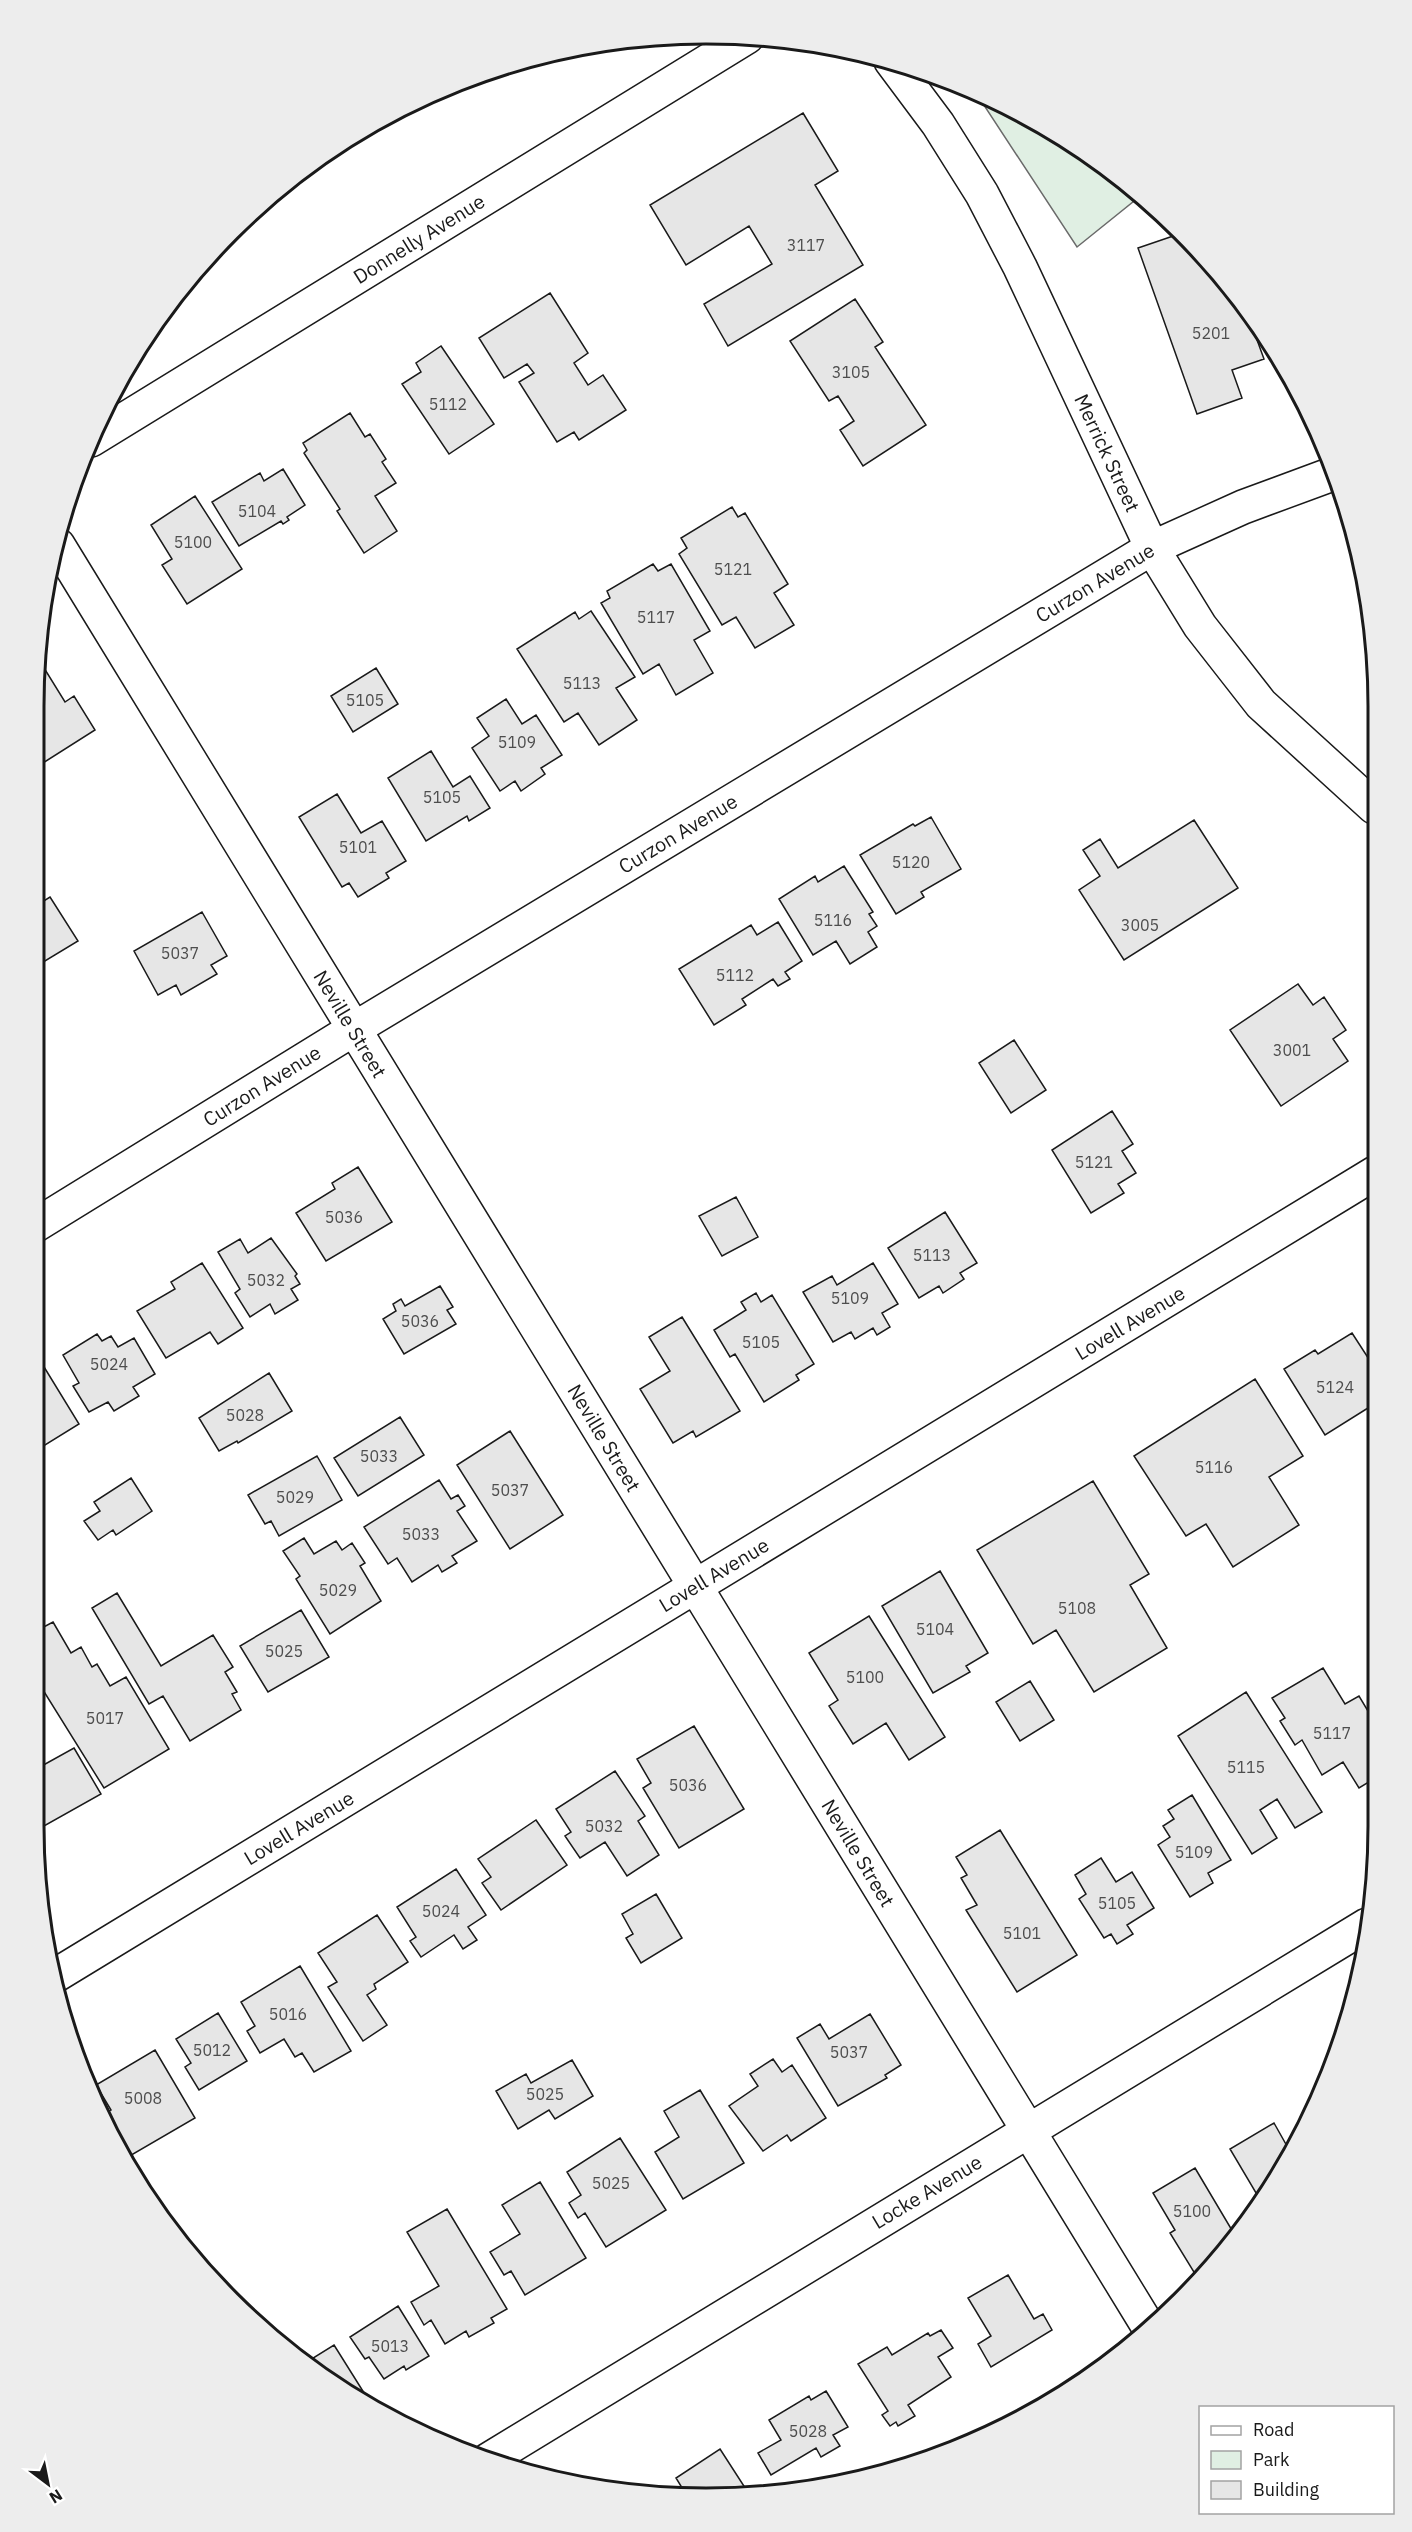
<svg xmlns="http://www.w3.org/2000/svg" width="1412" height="2532" font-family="'IBM Plex Sans',sans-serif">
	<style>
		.green { fill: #e0efe3; stroke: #6a6a6a; stroke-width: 1.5 }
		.building { fill: #e6e6e6; stroke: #1a1a1a; stroke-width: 1.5 }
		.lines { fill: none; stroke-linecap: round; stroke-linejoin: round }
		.minor-casing { stroke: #1a1a1a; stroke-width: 36 }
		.tertiary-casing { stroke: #1a1a1a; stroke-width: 36 }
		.minor { stroke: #fff; stroke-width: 33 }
		.tertiary { stroke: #fff; stroke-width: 33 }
		.labels { text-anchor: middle; stroke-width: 4.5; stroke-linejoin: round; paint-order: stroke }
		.number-label { font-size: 16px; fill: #4d4d4d }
		.street-label { font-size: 20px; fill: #1a1a1a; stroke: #fff }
		.rim { fill: none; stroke: #1a1a1a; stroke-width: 3 }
	</style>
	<rect width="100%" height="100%" fill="#fff"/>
	<!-- green -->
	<path class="green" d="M 976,93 L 1043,123 L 1139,197 L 1077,247 Z"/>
	<!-- building -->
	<path class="building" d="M 401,107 L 405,113 L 380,128 L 377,123 L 325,154 Z
		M 803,113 L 838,171 L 815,185 L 863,265 L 728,346 L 704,304 L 772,264 L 749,226 L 686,265 L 650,205 Z
		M 310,164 L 312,166 L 287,181 L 297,172 Z
		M 1182,233 L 1189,252 L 1197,249 L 1245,307 L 1264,359 L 1232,370 L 1242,398 L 1197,414 L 1138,248 Z
		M 550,293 L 588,353 L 574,363 L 588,385 L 603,375 L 626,410 L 579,440 L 574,432 L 557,442 L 519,382 L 534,373 L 527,364 L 504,378 L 479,338 Z
		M 855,299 L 883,342 L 875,347 L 926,425 L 863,466 L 840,430 L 854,421 L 838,396 L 829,401 L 790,341 Z
		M 441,346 L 494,424 L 449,454 L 402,384 L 421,372 L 416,363 Z
		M 350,413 L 365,437 L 370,434 L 386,459 L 382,462 L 396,483 L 375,496 L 397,531 L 364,553 L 337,511 L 340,509 L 304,453 L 307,450 L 303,443 Z
		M 283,469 L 305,505 L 287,517 L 289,520 L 283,524 L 281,521 L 239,546 L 212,502 L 260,473 L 264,481 Z
		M 195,496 L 242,569 L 187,604 L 162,565 L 172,559 L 151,525 Z
		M 732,507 L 738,517 L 745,513 L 788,584 L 774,593 L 794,625 L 755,648 L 736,617 L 722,625 L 679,554 L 687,548 L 681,538 Z
		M 653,564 L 658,571 L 671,564 L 710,631 L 694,640 L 713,673 L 676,695 L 659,664 L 643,674 L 601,603 L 610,598 L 607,591 Z
		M 591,611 L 635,677 L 616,688 L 637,720 L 599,745 L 578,713 L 564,722 L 517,649 L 575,612 L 579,619 Z
		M 36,655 L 65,702 L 74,696 L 95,730 L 43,763 L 35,750 Z
		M 376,668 L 398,704 L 353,732 L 331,696 Z
		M 506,699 L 522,724 L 536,715 L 562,755 L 541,768 L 545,774 L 521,791 L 515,781 L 500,791 L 472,748 L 489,736 L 477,718 Z
		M 431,751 L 453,787 L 470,776 L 490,808 L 469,821 L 467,816 L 426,841 L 388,778 Z
		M 337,794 L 361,833 L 382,821 L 406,861 L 386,873 L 389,878 L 358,897 L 349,883 L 342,887 L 299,817 Z
		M 931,817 L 961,869 L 921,892 L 924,897 L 896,914 L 860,855 L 913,824 L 915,826 Z
		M 1194,820 L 1238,888 L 1124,960 L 1079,890 L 1100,876 L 1083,850 L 1100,839 L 1118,868 Z
		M 844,866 L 873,912 L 869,914 L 877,926 L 868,932 L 877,947 L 850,964 L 836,941 L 813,955 L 779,899 L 815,876 L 818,882 Z
		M 50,897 L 78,941 L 40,964 L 35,956 L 35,898 L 39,904 Z
		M 202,912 L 227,956 L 211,965 L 217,974 L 181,995 L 176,985 L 158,995 L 134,951 Z
		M 778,922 L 802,961 L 785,972 L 790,979 L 778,986 L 773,979 L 742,999 L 746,1005 L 714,1025 L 679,969 L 751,925 L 757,935 Z
		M 1298,984 L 1313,1005 L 1324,997 L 1346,1030 L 1333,1039 L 1348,1061 L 1281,1106 L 1230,1030 Z
		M 1014,1040 L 1046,1090 L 1011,1113 L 979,1063 Z
		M 1112,1111 L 1133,1144 L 1122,1151 L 1136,1173 L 1118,1184 L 1124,1193 L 1091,1213 L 1052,1150 Z
		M 358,1167 L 392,1222 L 326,1261 L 296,1213 L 335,1189 L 332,1183 Z
		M 736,1197 L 758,1237 L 722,1256 L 699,1216 Z
		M 945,1212 L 977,1263 L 960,1273 L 964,1279 L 943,1293 L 939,1286 L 919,1298 L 888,1248 Z
		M 271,1238 L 297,1274 L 295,1276 L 300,1284 L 291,1289 L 298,1300 L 275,1314 L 270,1304 L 250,1317 L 235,1293 L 240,1289 L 218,1252 L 240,1239 L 248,1253 Z
		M 202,1263 L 243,1328 L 218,1344 L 210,1332 L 166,1358 L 137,1311 L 175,1289 L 171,1282 Z
		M 873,1263 L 898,1304 L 882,1313 L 890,1327 L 877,1335 L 873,1328 L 855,1339 L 851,1332 L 833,1342 L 803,1292 L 832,1276 L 837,1285 Z
		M 440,1286 L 453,1307 L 447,1310 L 456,1324 L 404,1354 L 383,1319 L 396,1311 L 393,1304 L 401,1299 L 405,1306 Z
		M 756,1293 L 761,1302 L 772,1295 L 814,1364 L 796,1375 L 799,1380 L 764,1402 L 735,1354 L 730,1357 L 714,1330 L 746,1310 L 741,1302 Z
		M 682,1317 L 740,1411 L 696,1437 L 693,1431 L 673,1443 L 640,1389 L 670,1371 L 649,1337 Z
		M 1352,1333 L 1376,1370 L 1376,1403 L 1325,1435 L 1284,1369 L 1315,1350 L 1318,1354 Z
		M 97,1334 L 102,1341 L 111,1336 L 118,1347 L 134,1338 L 155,1374 L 133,1387 L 139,1396 L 114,1411 L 108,1402 L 89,1412 L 73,1386 L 79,1383 L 63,1355 Z
		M 41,1362 L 79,1424 L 37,1450 L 37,1364 Z
		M 269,1373 L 292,1411 L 238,1443 L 237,1441 L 219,1451 L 199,1418 Z
		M 1255,1379 L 1303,1456 L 1269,1477 L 1299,1525 L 1233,1567 L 1206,1524 L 1186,1536 L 1134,1456 Z
		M 400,1417 L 424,1455 L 358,1496 L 334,1458 Z
		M 510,1431 L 563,1515 L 510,1549 L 457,1465 Z
		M 317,1456 L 342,1500 L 279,1536 L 271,1521 L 265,1524 L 248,1495 Z
		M 131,1478 L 152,1511 L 116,1535 L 113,1530 L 98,1540 L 84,1521 L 100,1511 L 94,1502 Z
		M 439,1480 L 451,1499 L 458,1495 L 465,1506 L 457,1511 L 477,1541 L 452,1556 L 457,1563 L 442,1572 L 438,1565 L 412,1582 L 397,1558 L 388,1564 L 364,1527 Z
		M 1093,1481 L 1149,1574 L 1130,1585 L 1167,1648 L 1094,1692 L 1056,1630 L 1033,1644 L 977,1550 Z
		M 304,1538 L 314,1554 L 336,1541 L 342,1550 L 352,1543 L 365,1563 L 360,1566 L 381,1601 L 330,1634 L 296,1579 L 300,1576 L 283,1551 Z
		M 940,1571 L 988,1653 L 966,1666 L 970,1672 L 933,1693 L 882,1606 Z
		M 117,1593 L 161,1666 L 213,1635 L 233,1667 L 225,1672 L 237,1692 L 232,1694 L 241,1710 L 190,1741 L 163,1696 L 149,1704 L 92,1608 Z
		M 301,1610 L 329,1657 L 268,1692 L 240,1646 Z
		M 869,1616 L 945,1737 L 909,1760 L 886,1723 L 853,1744 L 829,1706 L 838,1700 L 809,1653 Z
		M 53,1622 L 71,1653 L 81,1647 L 92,1667 L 97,1664 L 110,1686 L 126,1677 L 169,1749 L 104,1788 L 38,1682 L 38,1630 Z
		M 1323,1668 L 1345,1704 L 1359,1696 L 1377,1726 L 1377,1777 L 1359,1788 L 1343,1762 L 1322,1775 L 1302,1740 L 1295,1745 L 1280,1721 L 1285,1718 L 1272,1698 Z
		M 1030,1681 L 1054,1720 L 1020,1741 L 996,1702 Z
		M 1246,1692 L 1322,1812 L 1295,1828 L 1277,1799 L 1260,1810 L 1277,1838 L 1252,1854 L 1178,1736 Z
		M 694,1726 L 744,1809 L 679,1848 L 643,1788 L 651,1783 L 637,1759 Z
		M 74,1748 L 101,1794 L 44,1826 L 38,1816 L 38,1768 Z
		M 615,1771 L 645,1816 L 638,1821 L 659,1855 L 627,1876 L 605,1842 L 580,1858 L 565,1836 L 571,1832 L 556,1809 Z
		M 1192,1795 L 1231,1860 L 1208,1873 L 1213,1883 L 1190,1897 L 1158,1845 L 1170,1837 L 1163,1826 L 1174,1819 L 1168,1810 Z
		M 536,1820 L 567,1865 L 501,1910 L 482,1883 L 491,1877 L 478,1859 Z
		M 1000,1830 L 1077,1955 L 1017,1992 L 966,1910 L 977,1905 L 961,1878 L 967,1875 L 956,1857 Z
		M 1101,1858 L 1116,1882 L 1132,1872 L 1154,1908 L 1127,1925 L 1133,1934 L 1117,1944 L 1111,1934 L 1104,1938 L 1079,1899 L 1086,1894 L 1075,1875 Z
		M 456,1869 L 486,1915 L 468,1927 L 477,1940 L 463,1949 L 454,1935 L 421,1957 L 410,1941 L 416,1937 L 397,1907 Z
		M 656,1894 L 682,1938 L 641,1963 L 626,1938 L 633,1934 L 622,1914 Z
		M 377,1915 L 408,1962 L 374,1984 L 376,1989 L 367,1995 L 387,2025 L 363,2041 L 328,1987 L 337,1982 L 318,1953 Z
		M 300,1966 L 351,2051 L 314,2072 L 302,2053 L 295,2057 L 284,2039 L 260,2053 L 247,2031 L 255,2026 L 241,2002 Z
		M 218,2013 L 247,2061 L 199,2090 L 185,2067 L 191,2063 L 176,2039 Z
		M 870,2014 L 901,2065 L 885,2075 L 887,2078 L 838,2106 L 797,2038 L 820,2024 L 829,2039 Z
		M 155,2050 L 195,2118 L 128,2157 L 103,2114 L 111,2110 L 96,2085 Z
		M 773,2059 L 782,2072 L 792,2065 L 826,2118 L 791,2141 L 787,2135 L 763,2151 L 729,2106 L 758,2086 L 750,2074 Z
		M 572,2060 L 593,2096 L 555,2119 L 549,2110 L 518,2129 L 496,2091 L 526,2074 L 531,2083 Z
		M 700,2090 L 744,2163 L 683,2199 L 655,2152 L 679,2137 L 664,2111 Z
		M 1274,2123 L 1292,2155 L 1267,2193 L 1259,2198 L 1230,2149 Z
		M 620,2138 L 666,2210 L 606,2247 L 585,2213 L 578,2218 L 569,2203 L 581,2195 L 567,2172 Z
		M 1195,2168 L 1236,2237 L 1200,2282 L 1170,2233 L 1175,2230 L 1153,2193 Z
		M 540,2182 L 586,2258 L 525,2295 L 511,2271 L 504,2275 L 490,2252 L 520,2234 L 502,2205 Z
		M 447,2209 L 507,2309 L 491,2318 L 494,2323 L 469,2337 L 466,2331 L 445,2344 L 431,2320 L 424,2325 L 411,2302 L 439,2286 L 407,2232 Z
		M 1008,2275 L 1034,2319 L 1043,2314 L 1052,2330 L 991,2367 L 978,2344 L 991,2336 L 968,2298 Z
		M 398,2306 L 429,2356 L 406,2370 L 404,2366 L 384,2379 L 369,2357 L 365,2359 L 350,2337 Z
		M 941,2330 L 953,2348 L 938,2357 L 951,2377 L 908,2405 L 915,2416 L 898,2426 L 896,2422 L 890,2426 L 882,2415 L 888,2411 L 858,2364 L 887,2347 L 892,2355 L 928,2333 L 930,2336 Z
		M 334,2345 L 366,2396 L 358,2400 L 332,2385 L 305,2363 Z
		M 826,2391 L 848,2427 L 833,2435 L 840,2446 L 821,2457 L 816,2448 L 771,2475 L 758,2453 L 781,2440 L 769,2420 L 809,2396 L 811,2400 Z
		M 720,2449 L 751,2497 L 687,2496 L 676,2478 Z"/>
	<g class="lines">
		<!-- minor casing -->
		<g class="minor-casing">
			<path id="minor" d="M 91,440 L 747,37
				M 58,545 L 1151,2331
				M 36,1225 L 354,1029 L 1152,548 L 1243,507 L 1335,473
				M 53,1977 L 1375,1173
				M 488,2460 L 1367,1925"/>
		</g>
		<!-- tertiary casing -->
		<g class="tertiary-casing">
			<path id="tertiary" d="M 891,61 L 938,124 L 982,194 L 1020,267 L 1152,548 L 1200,626 L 1261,704 L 1374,807"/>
		</g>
		<!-- minor -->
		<use href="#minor" class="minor"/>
		<!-- tertiary -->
		<use href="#tertiary" class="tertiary"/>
	</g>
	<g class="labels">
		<!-- number labels -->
		<g class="number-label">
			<text x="806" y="251">3117</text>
			<text x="1211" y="339">5201</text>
			<text x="851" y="378">3105</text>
			<text x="448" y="410">5112</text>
			<text x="257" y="517">5104</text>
			<text x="193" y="548">5100</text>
			<text x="733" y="575">5121</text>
			<text x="656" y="623">5117</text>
			<text x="582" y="689">5113</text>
			<text x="365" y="706">5105</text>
			<text x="517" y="748">5109</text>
			<text x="442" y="803">5105</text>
			<text x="358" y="853">5101</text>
			<text x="911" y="868">5120</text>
			<text x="833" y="926">5116</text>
			<text x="1140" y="931">3005</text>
			<text x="180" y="959">5037</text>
			<text x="735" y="981">5112</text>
			<text x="1292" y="1056">3001</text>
			<text x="1094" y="1168">5121</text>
			<text x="344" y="1223">5036</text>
			<text x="932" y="1261">5113</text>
			<text x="266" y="1286">5032</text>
			<text x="850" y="1304">5109</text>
			<text x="420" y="1327">5036</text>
			<text x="761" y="1348">5105</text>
			<text x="109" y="1370">5024</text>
			<text x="1335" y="1393">5124</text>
			<text x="245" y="1421">5028</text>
			<text x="379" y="1462">5033</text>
			<text x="1214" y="1473">5116</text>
			<text x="510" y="1496">5037</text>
			<text x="295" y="1503">5029</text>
			<text x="421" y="1540">5033</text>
			<text x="338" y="1596">5029</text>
			<text x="1077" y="1614">5108</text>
			<text x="935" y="1635">5104</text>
			<text x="284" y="1657">5025</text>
			<text x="865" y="1683">5100</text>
			<text x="105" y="1724">5017</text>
			<text x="1332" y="1739">5117</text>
			<text x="1246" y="1773">5115</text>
			<text x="688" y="1791">5036</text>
			<text x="604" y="1832">5032</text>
			<text x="1194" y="1858">5109</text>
			<text x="1117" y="1909">5105</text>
			<text x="441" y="1917">5024</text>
			<text x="1022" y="1939">5101</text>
			<text x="288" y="2020">5016</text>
			<text x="212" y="2056">5012</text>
			<text x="849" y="2058">5037</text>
			<text x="545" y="2100">5025</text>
			<text x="143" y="2104">5008</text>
			<text x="611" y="2189">5025</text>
			<text x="1192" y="2217">5100</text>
			<text x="390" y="2352">5013</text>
			<text x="808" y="2437">5028</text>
		</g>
		<!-- street labels -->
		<g class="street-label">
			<text transform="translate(419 239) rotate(-32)" y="7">Donnelly Avenue</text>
			<text transform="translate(1107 453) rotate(65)" y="7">Merrick Street</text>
			<text transform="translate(1095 583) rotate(-31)" y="7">Curzon Avenue</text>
			<text transform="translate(678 834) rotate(-31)" y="7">Curzon Avenue</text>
			<text transform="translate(350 1024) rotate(59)" y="7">Neville Street</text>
			<text transform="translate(262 1086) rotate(-32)" y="7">Curzon Avenue</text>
			<text transform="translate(1130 1323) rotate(-31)" y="7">Lovell Avenue</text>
			<text transform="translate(604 1438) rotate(59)" y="7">Neville Street</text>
			<text transform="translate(714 1575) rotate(-31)" y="7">Lovell Avenue</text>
			<text transform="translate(299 1828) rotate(-31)" y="7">Lovell Avenue</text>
			<text transform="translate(858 1853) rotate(59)" y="7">Neville Street</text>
			<text transform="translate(927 2192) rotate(-31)" y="7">Locke Avenue</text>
		</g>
	</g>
	<!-- crop -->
	<path d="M0 0H1412V2532H0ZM706 44H706A662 662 0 0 1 1368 706V1826A662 662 0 0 1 706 2488H706A662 662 0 0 1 44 1826V706A662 662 0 0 1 706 44Z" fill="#ededed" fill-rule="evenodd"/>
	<path class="rim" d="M706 44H706A662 662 0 0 1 1368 706V1826A662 662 0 0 1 706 2488H706A662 662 0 0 1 44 1826V706A662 662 0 0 1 706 44Z"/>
	<!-- legend -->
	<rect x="1199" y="2406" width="195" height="108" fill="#ffffff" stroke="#a3a3a3" stroke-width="1.5"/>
	<rect x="1211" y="2426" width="30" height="9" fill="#ffffff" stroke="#a3a3a3" stroke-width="1.5"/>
	<text x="1253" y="2436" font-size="18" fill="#1a1a1a">Road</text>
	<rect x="1211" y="2451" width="30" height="18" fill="#e0efe3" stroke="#a3a3a3" stroke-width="1.5"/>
	<text x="1253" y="2466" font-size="18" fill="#1a1a1a">Park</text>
	<rect x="1211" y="2481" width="30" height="18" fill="#e6e6e6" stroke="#a3a3a3" stroke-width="1.5"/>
	<text x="1253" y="2496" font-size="18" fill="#1a1a1a">Building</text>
	<!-- north arrow -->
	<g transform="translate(48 2484) rotate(148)" stroke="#ffffff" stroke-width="4.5" paint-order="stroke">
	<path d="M0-4.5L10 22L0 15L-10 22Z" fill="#1a1a1a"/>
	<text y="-9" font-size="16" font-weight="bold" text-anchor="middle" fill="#1a1a1a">N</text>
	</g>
</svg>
